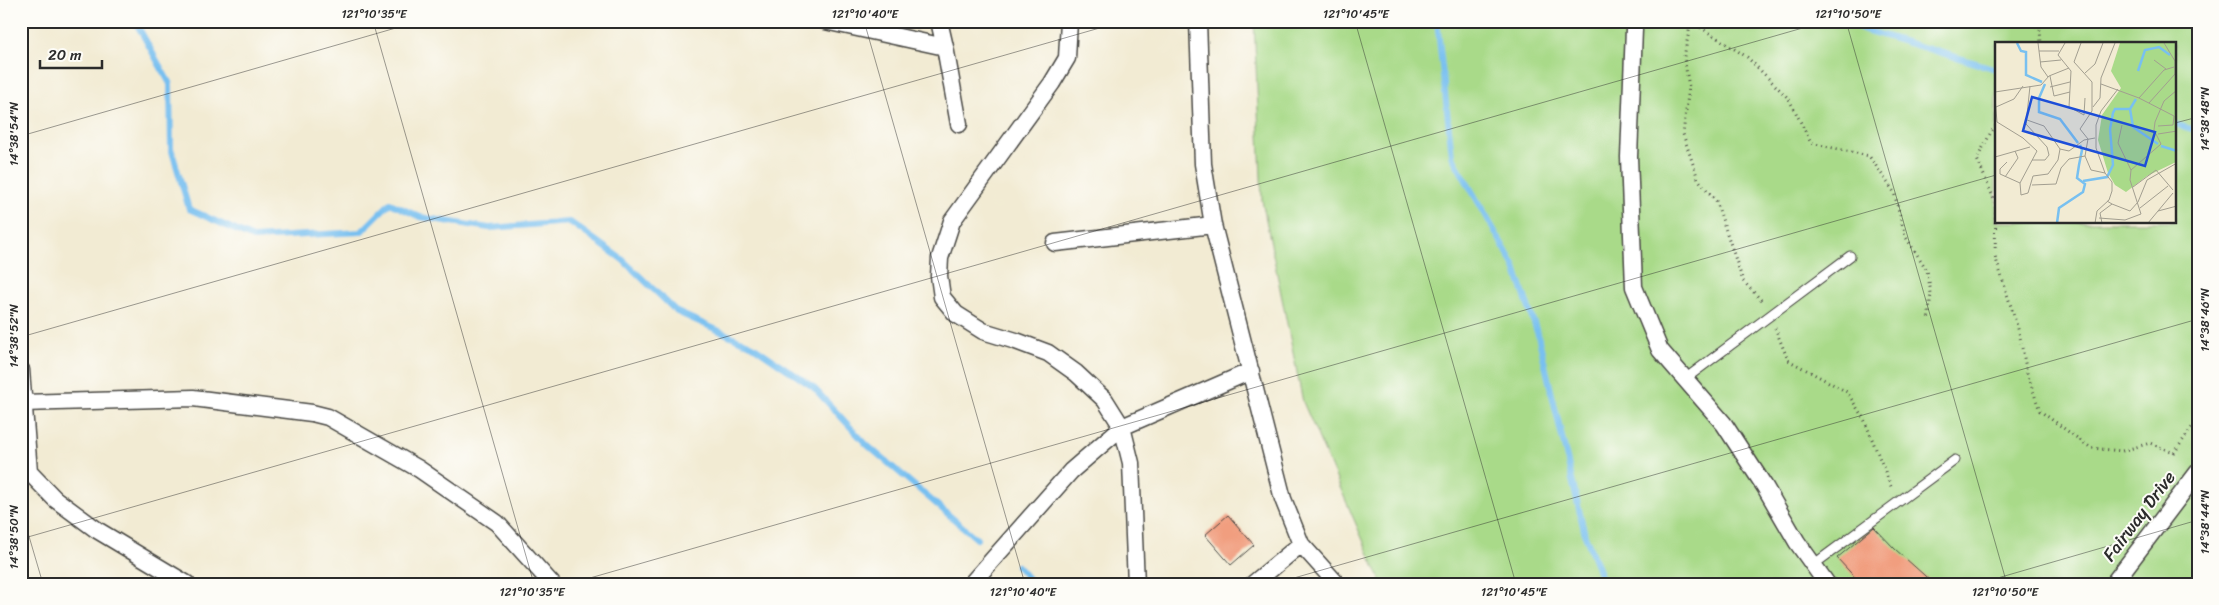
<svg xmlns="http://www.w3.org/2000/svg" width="2219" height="605" font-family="Sriracha,sans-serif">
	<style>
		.green { fill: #a9da89; stroke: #6a825a; fill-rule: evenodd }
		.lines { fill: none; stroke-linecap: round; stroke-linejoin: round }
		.stream { stroke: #78c0f0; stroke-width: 6 }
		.building { fill: #f19e7f }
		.lane-casing { stroke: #494844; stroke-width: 11 }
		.street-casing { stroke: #494844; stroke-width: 19 }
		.path { stroke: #494844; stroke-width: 3; stroke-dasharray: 1 4; stroke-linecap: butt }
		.lane { stroke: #fff; stroke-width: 9 }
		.street { stroke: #fff; stroke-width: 16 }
		.ticks { fill: none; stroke: #2b2b2b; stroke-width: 1; stroke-opacity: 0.45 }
		.labels { text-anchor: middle; stroke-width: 4; stroke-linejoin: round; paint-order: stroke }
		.street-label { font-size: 18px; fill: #2b2b2b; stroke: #fdfcf7 }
		.inset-river { fill: none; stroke: #78c0f0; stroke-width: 2.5 }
		.inset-road { fill: none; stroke: #a29e90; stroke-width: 1 }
		.view { fill: #1d4ed8; fill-opacity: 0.15; stroke: #1d4ed8; stroke-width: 2.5 }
		.inset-edge { fill: none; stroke: #2b2b2b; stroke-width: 2.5 }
		.neatline { fill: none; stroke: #2b2b2b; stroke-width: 2 }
		.ticks-label { font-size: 12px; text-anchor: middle; fill: #2b2b2b }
	</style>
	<rect width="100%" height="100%" fill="#fdfcf7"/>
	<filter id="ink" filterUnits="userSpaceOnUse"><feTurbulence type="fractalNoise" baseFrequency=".02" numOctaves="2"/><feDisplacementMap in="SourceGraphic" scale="10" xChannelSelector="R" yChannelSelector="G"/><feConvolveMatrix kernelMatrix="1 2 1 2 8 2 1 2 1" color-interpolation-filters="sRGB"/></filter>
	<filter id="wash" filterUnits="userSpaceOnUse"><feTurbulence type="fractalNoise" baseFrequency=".0096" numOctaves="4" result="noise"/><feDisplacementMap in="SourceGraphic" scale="20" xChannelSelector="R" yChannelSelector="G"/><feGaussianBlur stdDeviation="1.12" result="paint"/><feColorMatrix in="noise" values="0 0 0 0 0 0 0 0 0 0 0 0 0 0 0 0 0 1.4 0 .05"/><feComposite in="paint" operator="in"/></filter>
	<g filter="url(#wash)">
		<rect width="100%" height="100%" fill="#f2ebd3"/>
		<!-- green -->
		<path class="green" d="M 1254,21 L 2198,21 L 2198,584 L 1382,584 L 1303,402 L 1262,200 ZM 1996,44 L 2175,44 L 2175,222 L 1996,222 Z"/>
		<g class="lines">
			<!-- stream -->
			<path class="stream" d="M 135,21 L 170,84 L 171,148 L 189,209 L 253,238 L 361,232 L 390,203 L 420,217 L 489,228 L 570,222 L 623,260 L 677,312 L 753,346 L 813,387 L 867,445 L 977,539
				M 1437,21 L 1452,156 L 1514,265 L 1538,335 L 1585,535 L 1604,584
				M 1844,21 L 1865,30 L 1996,69
				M 2175,124 L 2198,131
				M 1017,566 L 1033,584"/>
		</g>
		<g id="blocks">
			<!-- building -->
			<path class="building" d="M 1228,515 L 1254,545 L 1231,565 L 1205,535 Z
				M 1874,527 L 1895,549 L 1934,584 L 1861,584 L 1837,558 Z"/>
		</g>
	</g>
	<g filter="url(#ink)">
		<use href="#blocks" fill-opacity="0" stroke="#494844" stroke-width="1"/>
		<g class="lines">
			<!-- lane casing -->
			<g class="lane-casing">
				<path id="lane" d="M 1685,379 L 1850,256
					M 1813,565 L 1955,460"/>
			</g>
			<!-- street casing -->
			<g class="street-casing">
				<path id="street" d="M 825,21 L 945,47 L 939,21
					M 1069,21 L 1067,58 L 1052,83 L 952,221 L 940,258 L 939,276 L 942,297 L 956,314 L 983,331 L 1016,341 L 1048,353 L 1076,373 L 1105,400 L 1122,427 L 1131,463 L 1136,584
					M 1198,21 L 1203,164 L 1213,225 L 1283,499 L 1301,544 L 1337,584
					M 1634,29 L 1629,157 L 1634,287 L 1660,350 L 1724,424 L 1765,487 L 1797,542 L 1827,584
					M 945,47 L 959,124
					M 1055,243 L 1213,225
					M 21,370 L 29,472 L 55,499 L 97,530 L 187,584
					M 23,403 L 193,398 L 312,413 L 328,417 L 419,469 L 497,523 L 552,584
					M 971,584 L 1071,471 L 1122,427 L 1251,371
					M 1253,584 L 1301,544
					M 2113,584 L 2198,472"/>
			</g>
			<!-- path -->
			<path class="path" d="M 1691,21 L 1684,57 L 1689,87 L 1683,134 L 1698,179 L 1716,201 L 1743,281 L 1763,302
				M 2028,21 L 2040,29 L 2041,44
				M 2190,21 L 2198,40
				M 1692,22 L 1747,57 L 1789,99 L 1811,143 L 1869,156 L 1894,192 L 1905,236 L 1927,270 L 1931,293 L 1928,321
				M 1996,126 L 1991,132 L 1977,159 L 1996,204 L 1995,256 L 2019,332 L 2027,373 L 2040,411 L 2091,448 L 2122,451 L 2150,443 L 2174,453 L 2198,419
				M 1775,328 L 1788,360 L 1847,392 L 1864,419 L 1892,489"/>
			<!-- lane -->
			<use href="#lane" class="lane"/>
			<!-- street -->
			<use href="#street" class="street"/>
		</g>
	</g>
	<!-- ticks -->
	<path class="ticks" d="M 373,21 L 534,584M 864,21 L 1025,584M 1355,21 L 1516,584M 1846,21 L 2007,584M 2175,123 L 2198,117M 21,136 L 420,21M 21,337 L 1124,21M 21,509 L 43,584M 21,539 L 1827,21M 569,584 L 1996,175M 1273,584 L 2198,319M 1977,584 L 2198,520"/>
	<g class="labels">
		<!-- street labels -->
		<g class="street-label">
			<text transform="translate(2139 516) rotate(-53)" y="6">Fairway Drive</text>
		</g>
	</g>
	<!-- overview -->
	<g transform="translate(1995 42)">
		<rect width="181" height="181" fill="#f2ebd3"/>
		<path d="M 125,1 L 181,1 L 181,120 L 152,134 L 131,150 L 120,143 L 113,131 L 103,98 L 107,73 L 126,46 L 116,29 Z" fill="#a9da89"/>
		<path class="inset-river" d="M 22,1 L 26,9 L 31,10 L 31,33 L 47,40M 143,29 L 150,8 L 164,5 L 175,13M 50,42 L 44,56 L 44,70 L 65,77 L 83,101M 141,57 L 135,67 L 138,85 L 163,102M 166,104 L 182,109M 84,123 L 87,108 L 85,103M 88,139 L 112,135 L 118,123 L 115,87 L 118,71 L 120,67 L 135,67M 62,181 L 64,166 L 88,150 L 90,142 L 82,136 L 84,123"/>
		<path class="inset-road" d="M 43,1 L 46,25 L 53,35M 70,1 L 63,13 L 76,29 L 74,65 L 89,73 L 90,56M 86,1 L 79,20 L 97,40 L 97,69 L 85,87 L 93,97 L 90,114 L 96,128 L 110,131M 44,9 L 64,9M 159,18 L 171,27M 45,20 L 66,18M 90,31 L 100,22 L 108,1M 55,34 L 59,54 L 75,50M 106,42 L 144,56 L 179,74 L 178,83 L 163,84M 35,44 L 31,82 L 52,105 L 54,113 L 50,118 L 37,118M 55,45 L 75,40M 0,50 L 46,43 L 54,34 L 74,26M 0,55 L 2,80 L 28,96 L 42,109 L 25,141 L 26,153 L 33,151 L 38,134 L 53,132 L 63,118 L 65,107 L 49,84 L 32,78M 144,56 L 169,28 L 179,25M 154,61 L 180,32 L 180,19 L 169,1M 1,65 L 19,57 L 28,44M 98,65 L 105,56 L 106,36 L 120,1M 127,83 L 123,101 L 136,128M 163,92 L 182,89M 65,107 L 74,109 L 89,98 L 100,96M 0,115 L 35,105M 12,120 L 5,127 L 5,132 L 25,141M 110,131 L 101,106 L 101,83 L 106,69 L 123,47M 10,135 L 23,116 L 20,109M 37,143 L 61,142 L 66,126 L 74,117 L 90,114M 138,145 L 161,128 L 178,148M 117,162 L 135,169 L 143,160 L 152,138 L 182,121M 145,166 L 173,144M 163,169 L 182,164M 104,176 L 130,178 L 146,172 L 135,138 L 136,128 L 166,102 L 159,88 L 160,80 L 169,59 L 182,48M 100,181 L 102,169 L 114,158 L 117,149 L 117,140 L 110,131M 107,181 L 105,171 L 117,162 L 112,159M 153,181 L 178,151"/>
		<path class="view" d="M 37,55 L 160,90 L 150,124 L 28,89 Z"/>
		<rect width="181" height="181" class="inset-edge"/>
	</g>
	<!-- margin -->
	<rect width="2219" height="605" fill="none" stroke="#fdfcf7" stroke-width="55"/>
	<!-- scale -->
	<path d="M40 60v8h62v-8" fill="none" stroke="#2b2b2b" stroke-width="2.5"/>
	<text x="48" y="60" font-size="15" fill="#2b2b2b" stroke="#fdfcf7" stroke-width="4" paint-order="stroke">20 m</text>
	<rect x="28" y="28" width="2164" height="550" class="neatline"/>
	<g class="ticks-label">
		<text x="374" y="18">121°10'35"E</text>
		<text x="865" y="18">121°10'40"E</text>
		<text x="1356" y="18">121°10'45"E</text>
		<text x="1848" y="18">121°10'50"E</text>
		<text transform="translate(2205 119) rotate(-90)" y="4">14°38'48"N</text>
		<text transform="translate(14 134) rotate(-90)" y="4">14°38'54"N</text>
		<text transform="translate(2205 320) rotate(-90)" y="4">14°38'46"N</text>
		<text transform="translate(14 336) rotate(-90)" y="4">14°38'52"N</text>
		<text transform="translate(2205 522) rotate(-90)" y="4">14°38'44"N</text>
		<text transform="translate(14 537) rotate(-90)" y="4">14°38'50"N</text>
		<text x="532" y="596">121°10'35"E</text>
		<text x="1023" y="596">121°10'40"E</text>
		<text x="1514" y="596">121°10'45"E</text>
		<text x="2005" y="596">121°10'50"E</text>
	</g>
</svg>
